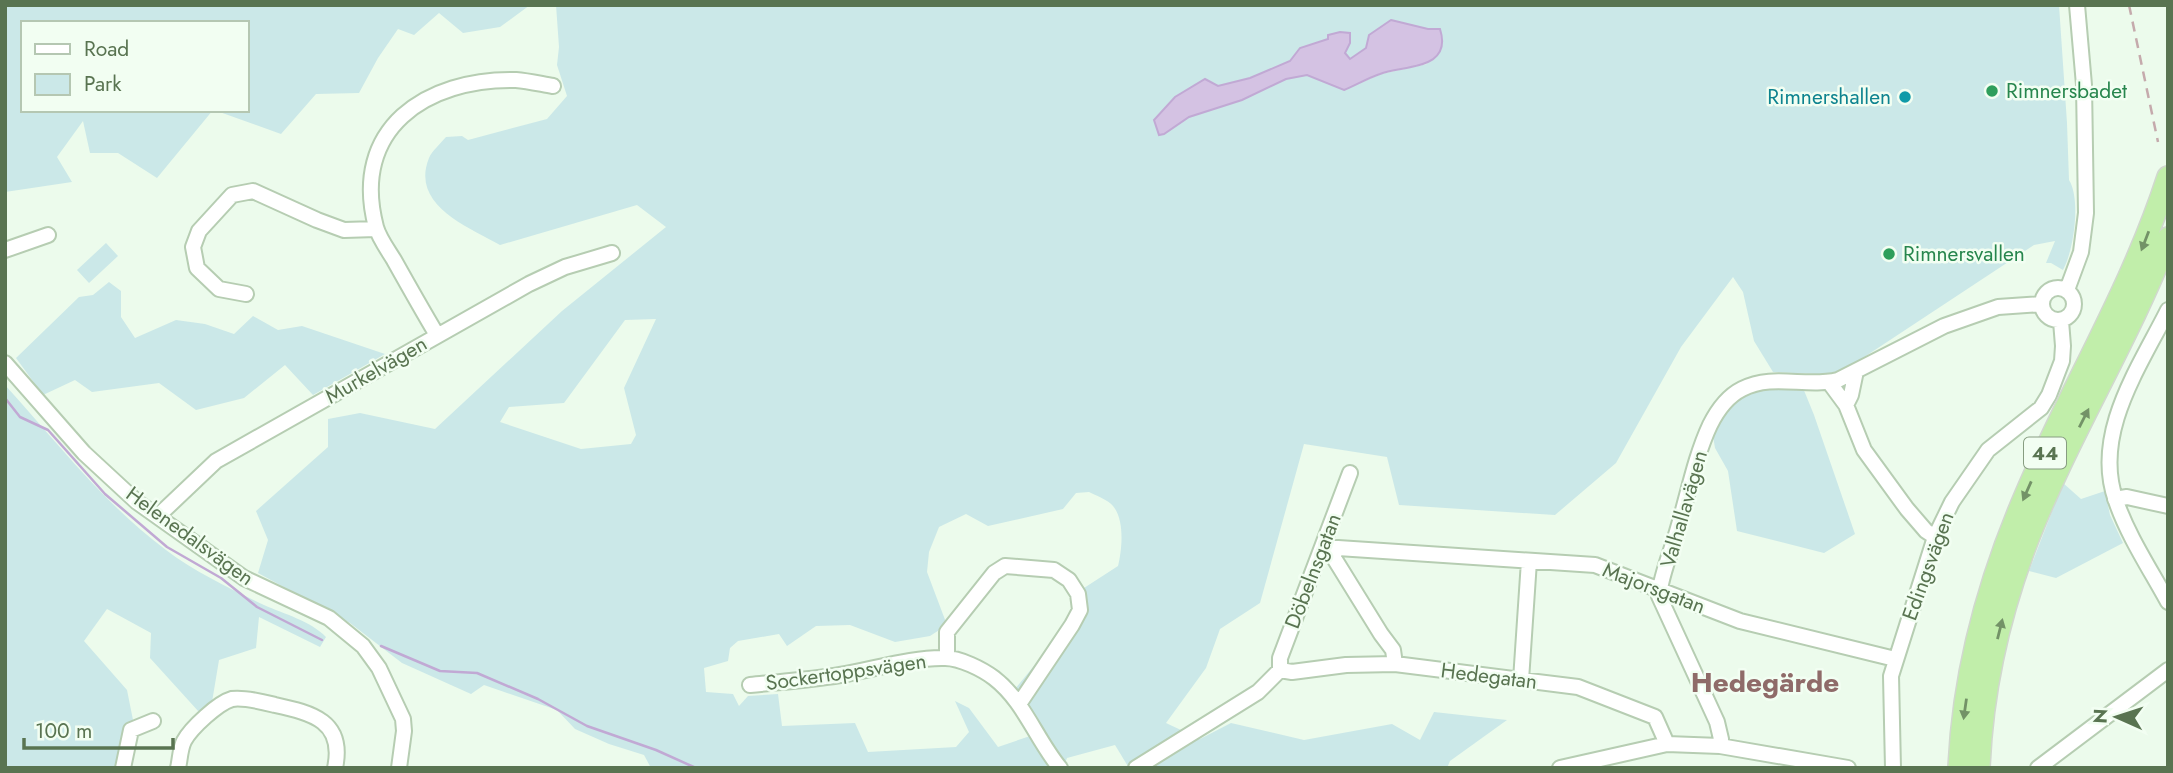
<svg xmlns="http://www.w3.org/2000/svg" width="2173" height="773" font-family="Jost,sans-serif">
	<style>
		.green { fill: #cbe8e8; fill-rule: evenodd }
		.water { fill: #d4c2e3; stroke: #c1a9d4; stroke-width: 2 }
		.lines { fill: none; stroke-linecap: round; stroke-linejoin: round }
		.stream { stroke: #c1a9d4; stroke-width: 2.5 }
		.minor-casing { stroke: #b6cdb2; stroke-width: 18 }
		.highway-casing { stroke: #d1d8ce; stroke-width: 24 }
		.minor { stroke: #fff; stroke-width: 14 }
		.highway { stroke: #c1eeaa; stroke-width: 21 }
		.rail { stroke: #c5aaac; stroke-width: 2.5; stroke-dasharray: 10 7; stroke-linecap: butt }
		.oneway { fill: #739267 }
		.leisure-dot { fill: #2e9e5b; stroke: #f2fef2; stroke-width: 2.5 }
		.culture-dot { fill: #0f9aa8; stroke: #f2fef2; stroke-width: 2.5 }
		.labels { text-anchor: middle; stroke-width: 5; stroke-linejoin: round; paint-order: stroke }
		.shield { fill: #f2fef2; stroke: #879d81; stroke-width: 2 }
		.shield-label { font-size: 19px; font-weight: bold; fill: #597451 }
		.leisure-label { font-size: 21px; fill: #27864d; stroke: #f2fef2; text-anchor: start }
		.culture-label { font-size: 21px; fill: #0d838f; stroke: #f2fef2; text-anchor: end }
		.street-label { font-size: 21px; fill: #597451; stroke: #f2fef2 }
		.district-label { font-size: 28px; font-weight: bold; fill: #8f6b69; stroke: #f2fef2 }
	</style>
	<rect width="100%" height="100%" fill="#ecfbec"/>
	<!-- green -->
	<path class="green" d="M 5,5 L 530,5 L 500,27 L 463,33 L 439,13 L 414,35 L 398,29 L 378,58 L 359,93 L 316,94 L 281,134 L 214,110 L 247,110 L 247,23 L 23,23 L 23,110 L 213,110 L 157,178 L 118,153 L 90,153 L 83,121 L 57,157 L 72,182 L 5,192 Z
		M 556,5 L 2059,5 L 2067,123 L 2069,180 C 2081,199 2074,250 2063,270 L 2051,263 L 2046,263 L 2055,241 L 2034,245 L 1837,375 L 1773,372 L 1754,341 L 1743,292 L 1733,277 L 1681,347 L 1616,463 L 1555,515 L 1399,505 L 1387,457 L 1304,444 L 1260,603 L 1220,629 L 1206,668 L 1166,723 L 1200,739 L 1231,723 L 1304,740 L 1392,724 L 1420,740 L 1434,712 L 1507,720 L 1450,761 L 1447,768 L 1129,768 L 1115,745 L 1067,758 L 1063,768 L 651,768 L 644,755 L 609,744 L 575,729 L 557,710 L 484,685 L 471,694 L 402,663 L 350,623 L 258,573 L 268,540 L 256,511 L 328,447 L 328,419 L 360,413 L 435,429 L 562,311 L 666,227 L 637,205 L 500,245 C 468,227 410,205 429,158 C 432,151 441,143 446,137 L 462,136 L 468,140 L 547,119 L 567,96 L 557,65 L 559,47 ZM 1391,20 L 1428,29 L 1440,29 L 1427,64 L 1381,74 L 1344,90 L 1307,75 L 1286,79 L 1242,100 L 1189,117 L 1218,86 L 1250,78 L 1290,61 L 1300,48 L 1328,39 L 1328,35 L 1350,43 L 1345,53 L 1350,59 L 1366,48 ZM 656,319 L 624,388 L 636,435 L 631,444 L 581,449 L 500,422 L 509,407 L 564,403 L 625,320 ZM 1089,492 C 1097,496 1108,500 1113,506 C 1125,520 1122,550 1118,566 L 1084,588 L 1086,596 L 1066,627 L 1015,689 L 1013,708 L 1030,736 L 998,747 L 969,708 L 955,701 L 969,732 L 956,747 L 868,752 L 855,723 L 782,726 L 778,694 L 748,696 L 739,706 L 733,694 L 706,692 L 704,668 L 728,661 L 730,648 L 738,641 L 779,634 L 787,646 L 816,626 L 850,625 L 895,642 L 930,636 L 947,625 L 927,572 L 929,552 L 939,527 L 966,514 L 988,526 L 1063,509 L 1076,493 Z
		M 106,243 L 118,256 L 89,283 L 77,270 Z
		M 109,282 L 121,291 L 121,317 L 135,338 L 176,320 L 205,324 L 234,334 L 253,316 L 278,330 L 302,326 L 385,354 L 313,395 L 285,365 L 244,398 L 196,410 L 159,383 L 92,392 L 75,380 L 43,395 L 16,358 L 79,297 L 93,295 Z
		M 1801,383 L 1814,415 L 1855,534 L 1824,553 L 1737,531 L 1728,471 L 1715,448 L 1713,436 L 1717,425 L 1724,413 L 1744,392 Z
		M 5,385 C 57,442 104,504 166,550 C 195,572 231,589 264,605 C 284,614 311,621 326,637 L 320,647 L 259,617 L 256,648 L 219,660 L 212,702 L 199,712 L 150,658 L 151,633 L 107,609 L 84,641 L 127,690 L 133,720 L 125,739 L 117,768 L 5,768 Z
		M 2063,483 L 2081,499 L 2105,491 L 2110,515 L 2123,543 L 2056,578 L 2029,571 Z"/>
	<!-- water -->
	<path class="water" d="M 1391,20 L 1428,29 L 1440,29 C 1453,70 1405,65 1380,74 C 1368,78 1356,85 1344,90 L 1307,75 L 1286,79 L 1242,100 L 1189,117 L 1164,134 L 1159,135 L 1154,120 L 1175,97 L 1205,79 L 1218,86 L 1250,78 L 1290,61 L 1300,48 L 1328,39 L 1328,35 L 1340,32 L 1350,33 L 1350,43 L 1345,53 L 1350,59 L 1366,48 L 1369,35 Z"/>
	<g class="lines">
		<!-- stream -->
		<path class="stream" d="M 5,398 L 20,417 L 48,430 L 105,494 L 167,547 L 221,578 L 257,607 L 322,640
			M 381,646 L 440,671 L 477,673 L 538,699 L 587,726 L 656,750 L 696,768"/>
		<!-- minor casing -->
		<g class="minor-casing">
			<path id="minor" d="M 5,250 L 48,235
				M2042 304a16 16 0 1 1 32 0a16 16 0 1 1-32 0Z
				M 2067,290 L 2081,252 L 2086,213 L 2084,85 L 2077,5
				M 246,294 L 219,289 L 197,268 L 193,247 L 199,231 L 232,195 L 253,191 L 317,220 L 344,230 L 376,229
				M 2168,310 C 2139,368 2092,434 2116,501 C 2128,536 2150,569 2168,602
				M 437,335 C 422,310 408,285 394,260 C 388,250 379,238 376,227 C 350,129 426,78 516,80 C 528,81 541,84 553,86
				M 5,363 L 84,453 L 137,502 L 244,578 L 329,618 L 363,646 L 379,668 L 403,719 L 404,731 L 399,768
				M 1829,382 L 1846,405 L 1864,450 L 1907,509 L 1926,531 L 1935,537
				M 1846,405 L 1851,395 L 1856,371
				M 2115,499 L 2127,497 L 2168,506
				M 158,516 L 216,461 L 529,284 L 565,267 L 612,253
				M 1323,547 L 1595,565 L 1740,621 L 1895,659
				M 1335,548 L 1334,558 L 1381,634 L 1393,650 L 1395,664
				M 947,658 L 947,632 L 994,573 L 1005,566 L 1054,570 L 1069,580 L 1078,594 L 1080,610 L 1072,625 L 1019,704
				M 1280,670 L 1280,658 L 1350,473
				M 1521,680 L 1529,561
				M 750,685 C 779,682 810,680 840,675 C 872,670 912,657 945,658 C 960,658 982,669 994,678 C 1024,701 1036,739 1060,768
				M 1720,746 L 1721,739 L 1717,722 L 1659,596 C 1661,574 1672,550 1678,528 C 1688,495 1695,457 1710,425 C 1717,411 1728,396 1742,389 C 1773,373 1806,388 1838,380 L 1944,326 L 1998,307 L 2042,304
				M 123,768 L 131,730 L 153,721
				M 178,768 C 180,760 180,749 184,741 C 191,728 218,703 232,699 C 244,697 263,702 275,705 C 312,713 345,721 335,768
				M 1136,768 L 1258,692 L 1280,670 L 1292,672 L 1346,665 L 1395,664 L 1578,687 L 1655,717 L 1667,744
				M 1560,768 L 1667,744 L 1720,746 L 1848,768
				M 1893,768 L 1891,676 L 1935,537 L 1952,502 L 1988,450 L 2041,408 L 2049,395 L 2062,361 L 2063,346 L 2061,321
				M 2038,768 L 2168,670"/>
		</g>
		<!-- highway casing -->
		<g class="highway-casing">
			<path id="highway" d="M 1959,768 C 1963,674 1988,582 2025,496 C 2071,387 2131,291 2168,177
				M 1979,768 C 1982,690 2000,612 2028,539 C 2068,436 2128,341 2168,238"/>
		</g>
		<!-- minor -->
		<use href="#minor" class="minor"/>
		<!-- highway -->
		<use href="#highway" class="highway"/>
		<!-- rail -->
		<path class="rail" d="M 2129,5 L 2158,142"/>
	</g>
	<!-- one-way arrows -->
	<defs><path id="oneway-solid" d="M-6-.8H1V-3.2L6.5 0L1 3.2V.8H-6Z" transform="scale(1.75)"/></defs>
	<g class="oneway">
		<use href="#oneway-solid" transform="translate(2145 241) rotate(111)"/>
		<use href="#oneway-solid" transform="translate(2084 418) rotate(-63)"/>
		<use href="#oneway-solid" transform="translate(2027 491) rotate(114)"/>
		<use href="#oneway-solid" transform="translate(2000 629) rotate(-76)"/>
		<use href="#oneway-solid" transform="translate(1965 709) rotate(98)"/>
	</g>
	<!-- markers -->
	<g class="leisure-dot">
		<circle cx="1992" cy="91" r="7"/>
		<circle cx="1889" cy="254" r="7"/>
	</g>
	<circle class="culture-dot" cx="1905" cy="97" r="7"/>
	<g class="labels">
		<!-- shield labels -->
		<rect class="shield" x="2024" y="437.5" width="42" height="31" rx="5"/>
		<g class="shield-label">
			<text x="2045" y="460">44</text>
		</g>
		<!-- leisure labels -->
		<g class="leisure-label">
			<text x="2006" y="98">Rimnersbadet</text>
			<text x="1903" y="261">Rimnersvallen</text>
		</g>
		<!-- culture labels -->
		<g class="culture-label">
			<text x="1891" y="104">Rimnershallen</text>
		</g>
		<!-- street labels -->
		<g class="street-label">
			<text transform="translate(376 370) rotate(-30)" y="7">Murkelvägen</text>
			<text transform="translate(1684 509) rotate(-74)" y="7">Valhallavägen</text>
			<text transform="translate(190 536) rotate(36)" y="7">Helenedalsvägen</text>
			<text transform="translate(1928 566) rotate(-70)" y="7">Edingsvägen</text>
			<text transform="translate(1313 571) rotate(-69)" y="7">Döbelnsgatan</text>
			<text transform="translate(1654 588) rotate(21)" y="7">Majorsgatan</text>
			<text transform="translate(846 672) rotate(-8)" y="7">Sockertoppsvägen</text>
			<text transform="translate(1489 676) rotate(7)" y="7">Hedegatan</text>
		</g>
		<!-- district labels -->
		<g class="district-label">
			<text x="1765" y="692">Hedegärde</text>
		</g>
	</g>
	<!-- border -->
	<rect width="2173" height="773" fill="none" stroke="#597451" stroke-width="14"/>
	<!-- legend -->
	<rect x="21" y="21" width="228" height="91" fill="#f2fef2" stroke="#b5c7b2" stroke-width="2"/>
	<rect x="35" y="44" width="35" height="10" fill="#ffffff" stroke="#b5c7b2" stroke-width="2"/>
	<text x="84" y="56" font-size="21" fill="#597451">Road</text>
	<rect x="35" y="74" width="35" height="21" fill="#cbe8e8" stroke="#b5c7b2" stroke-width="2"/>
	<text x="84" y="91" font-size="21" fill="#597451">Park</text>
	<!-- north arrow -->
	<g transform="translate(2117 717) rotate(273)" stroke="#f2fef2" stroke-width="5" paint-order="stroke">
	<path d="M0-5L12 26L0 18L-12 26Z" fill="#597451"/>
	<text y="-10" font-size="19" font-weight="bold" text-anchor="middle" fill="#597451">N</text>
	</g>
	<!-- scale -->
	<path d="M24 738v10h149v-10" fill="none" stroke="#597451" stroke-width="3.5"/>
	<text x="35" y="738" font-size="21" fill="#597451" stroke="#f2fef2" stroke-width="5" paint-order="stroke">100 m</text>
</svg>
